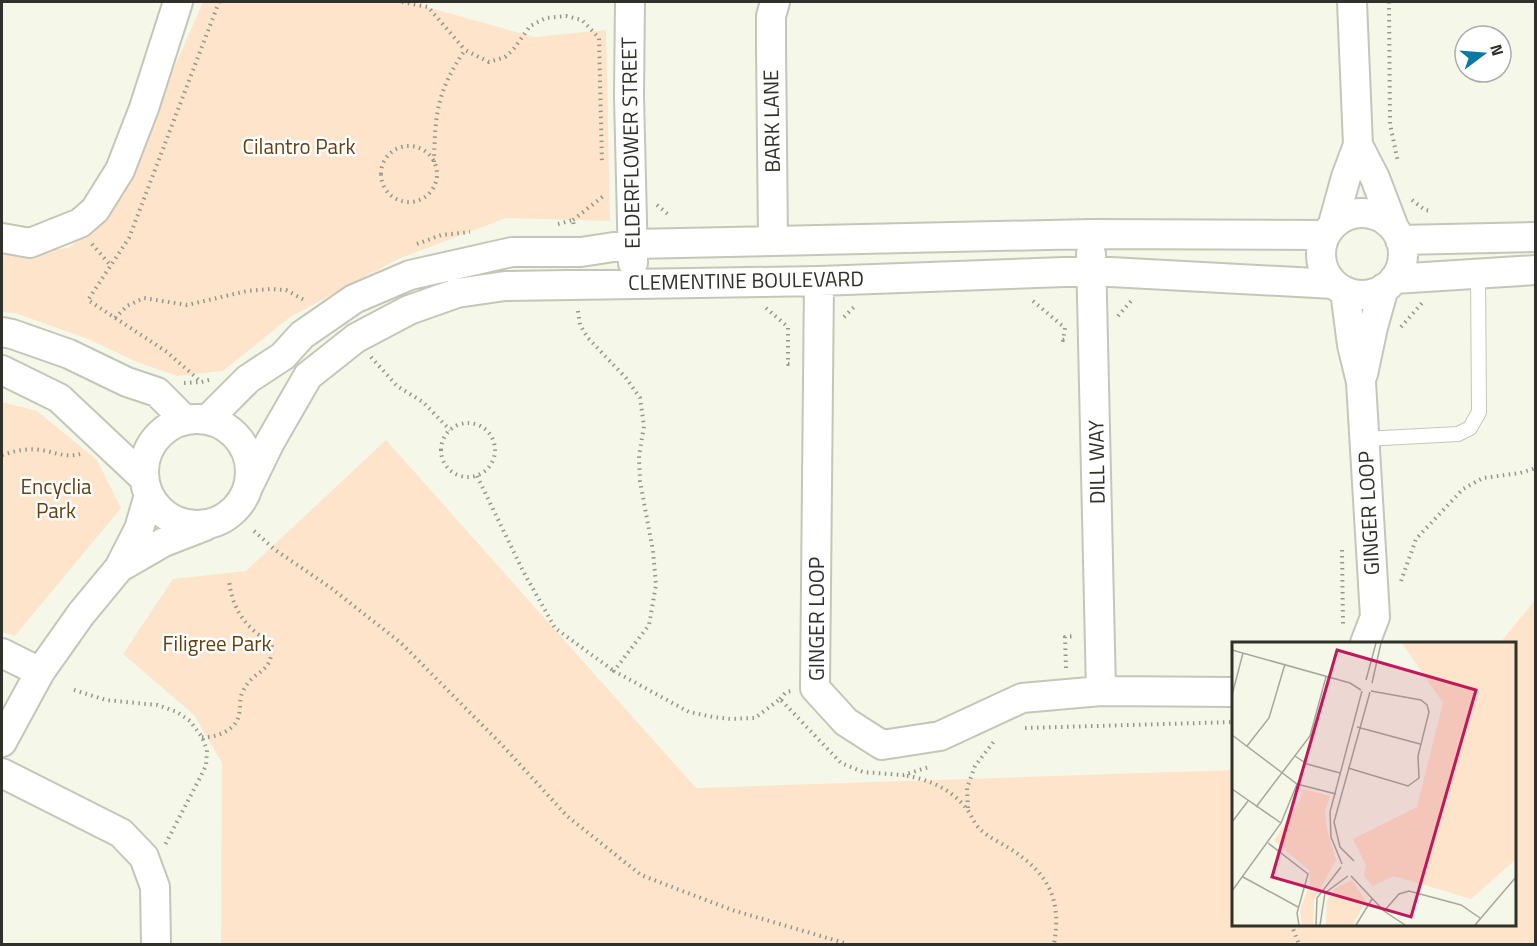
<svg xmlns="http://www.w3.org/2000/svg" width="1537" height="946" font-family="'Titillium Web',sans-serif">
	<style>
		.green { fill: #fde4cb }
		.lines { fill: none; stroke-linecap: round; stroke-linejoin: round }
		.service-casing { stroke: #c4c7b7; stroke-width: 16 }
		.minor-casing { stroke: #c4c7b7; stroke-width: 32 }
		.path { stroke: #95978b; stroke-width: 4; stroke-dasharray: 1.5 4.5; stroke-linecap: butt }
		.service { stroke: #fff; stroke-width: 14 }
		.minor { stroke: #fff; stroke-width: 28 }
		.labels { text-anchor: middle; stroke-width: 5; stroke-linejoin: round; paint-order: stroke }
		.street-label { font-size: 21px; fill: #30312a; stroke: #fff }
		.park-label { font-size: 21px; fill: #654112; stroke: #fff }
		.inset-road { fill: none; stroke: #a6a89c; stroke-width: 1.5 }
		.view { fill: #c2185b; fill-opacity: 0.15; stroke: #c2185b; stroke-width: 3 }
		.inset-edge { fill: none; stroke: #30312a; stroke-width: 3 }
	</style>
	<rect width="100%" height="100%" fill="#f5f8e8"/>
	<!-- green -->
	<path class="green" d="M 203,2 L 409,2 L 534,37 L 606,30 L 610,221 L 506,218 L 398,259 L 290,317 L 223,371 L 177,376 L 137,362 L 88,339 L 15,313 L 2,312 L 2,250 L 24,253 L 68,248 L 108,219 Z
		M 2,402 L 37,411 L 97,460 L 121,508 L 15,636 L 2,632 Z
		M 386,440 L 696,788 L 1234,770 L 1234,924 L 1514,924 L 1514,643 L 1500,643 L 1535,600 L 1535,944 L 221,944 L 222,763 L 194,715 L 123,654 L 173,579 L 246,571 Z"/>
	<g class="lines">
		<!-- service casing -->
		<g class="service-casing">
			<path id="service" d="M 1364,439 L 1458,434 L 1470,428 L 1479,412 L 1478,273"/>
		</g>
		<!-- minor casing -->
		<g class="minor-casing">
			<path id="minor" d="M 630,2 L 629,96 L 633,263
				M 1358,145 L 1375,178 L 1394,228
				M1321 254a41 41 0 1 1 82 0a41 41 0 1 1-82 0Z
				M 1333,224 L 1346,177 L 1358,145 L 1352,2
				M 2,238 L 30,243 L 80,223 L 95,210 L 120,170 L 144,108 L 178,2
				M 1400,240 L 1536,237
				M 773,241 L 771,45 L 771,16 L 775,2
				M 1091,254 L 1101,691
				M 1394,279 L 1536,270
				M 819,281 L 815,688 L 846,722 L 882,745 L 940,736 L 1022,698 L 1101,691 L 1234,692
				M 1345,291 L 1352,345 L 1361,382 L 1375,617 L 1365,643
				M 2,332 L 12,334 L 69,354 L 127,382 L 157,392 L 185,420
				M 2,370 L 59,398 L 144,478
				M 1363,374 L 1373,327 L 1384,288
				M 208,419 L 248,379 L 283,356 L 302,335 L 354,299 L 410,275 L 512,252 L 581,252 L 633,244 L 1091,234 L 1325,235
				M144 472a53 53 0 1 1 106 0a53 53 0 1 1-106 0Z
				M 248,487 L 270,442 L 308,376 L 356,338 L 409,310 L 457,293 L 505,286 L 819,281 L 1092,271 L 1334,284
				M 119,568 L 164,542 L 205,526
				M 2,653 L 40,672
				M 2,742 L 40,672 L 81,614 L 119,568 L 139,529 L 149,495
				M 2,773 L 121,833 L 144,857 L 155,887 L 156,944"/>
		</g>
		<!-- path -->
		<path class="path" d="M 402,2 L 428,7 L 465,50
			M 1389,2 L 1390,124 L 1398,162
			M381 174a28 28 0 1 1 56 0a28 28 0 1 1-56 0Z
			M 434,162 C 435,114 437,91 465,50 L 489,62 L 505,57 L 513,50 L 530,26 L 546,18 L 566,16 L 582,20 L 599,38 L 602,164
			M 1412,200 L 1425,210 L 1431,211
			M 657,205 L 670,216
			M 573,220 L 606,194
			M 558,224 L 573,220 L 574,227
			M 92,244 L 111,266
			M 417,244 L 441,235 L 470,232
			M 1033,301 L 1065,328 L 1063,340 L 1067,339
			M 766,308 L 788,327 L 788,364 L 792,364
			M 578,311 L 580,325 L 588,338 L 626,378 L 640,398 L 644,426 L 639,456 L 640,481 L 653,551 L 656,585 L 649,625 L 614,671 L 689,712 L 713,717 L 731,719 L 755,718 L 780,699 L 841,763 L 863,772 L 903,775 L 929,767
			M 1118,316 L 1133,299
			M 844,317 L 856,305
			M 115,318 L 127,306 L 144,298 L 187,305 L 247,291 L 270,289 L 286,290 L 306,301
			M 1401,327 L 1422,303
			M 371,357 L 397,386 L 423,402 L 450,430
			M 209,380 L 201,382 L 167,352 L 88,300 L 129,238 L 219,2
			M 184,383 L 201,382
			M441 450a27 27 0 1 1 54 0a27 27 0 1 1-54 0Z
			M 2,455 C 14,451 27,448 41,450 C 54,452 66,458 80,454
			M 477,476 L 523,571 L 555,628 L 614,671
			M 254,531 L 274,549 L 331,588 L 401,643 L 503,746 L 567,816 L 641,875 L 732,910 L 848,944
			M 1342,550 L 1343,624
			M 1401,581 L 1416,539 L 1463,489 L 1483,478 L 1520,473 L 1536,468
			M 1066,668 L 1065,637 L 1074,636
			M 74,690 L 106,700 L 157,705 L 177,712 L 190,721 L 202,737 L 207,750 L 206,766 L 165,845
			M 780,699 L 786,692 L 791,691
			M 1025,728 L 1234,722
			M 202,737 C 216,738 237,730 239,714 C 241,707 239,698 243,691 C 254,668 272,676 272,645 C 266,639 259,636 253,630 C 238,616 231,600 229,580
			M 907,776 C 929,779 952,790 966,808 C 971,814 973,821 978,827 C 986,836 999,842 1009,848 C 1048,873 1062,898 1054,944
			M 968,808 L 967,788 L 975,766 L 995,740
			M 1291,924 L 1299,944"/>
		<!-- service -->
		<use href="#service" class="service"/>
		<!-- minor -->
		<use href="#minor" class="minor"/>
	</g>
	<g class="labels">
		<!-- street labels -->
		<g class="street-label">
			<text transform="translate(772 121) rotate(-91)" y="7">BARK LANE</text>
			<text transform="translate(631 143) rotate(-91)" y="7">ELDERFLOWER STREET</text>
			<text transform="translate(746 281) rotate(-1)" y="7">CLEMENTINE BOULEVARD</text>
			<text transform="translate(1097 462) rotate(-91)" y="7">DILL WAY</text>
			<text transform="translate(1369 513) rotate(-93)" y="7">GINGER LOOP</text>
			<text transform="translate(817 619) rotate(-90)" y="7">GINGER LOOP</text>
		</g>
		<!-- park labels -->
		<g class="park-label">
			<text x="299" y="154">Cilantro Park</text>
			<text x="56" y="494">Encyclia<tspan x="56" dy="24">Park</tspan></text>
			<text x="217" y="651">Filigree Park</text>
		</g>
	</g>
	<!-- overview -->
	<g transform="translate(1232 642)">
		<rect width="284" height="284" fill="#f5f8e8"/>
		<path d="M 170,1 L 283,1 L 283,218 L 239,257 L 162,234 L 141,244 L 132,234 L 134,223 L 121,197 L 185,165 L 211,61 ZM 70,147 L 98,154 L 93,169 L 95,187 L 104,218 L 82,258 L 81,283 L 70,283 L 68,268 L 78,242 L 77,228 L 42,199 L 68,158 ZM 120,238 L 134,259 L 121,283 L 94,283 L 95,259 L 102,247 Z" fill="#fde4cb"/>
		<path class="inset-road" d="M 0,8 L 118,41 L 129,48M 134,38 L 144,1M 140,41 L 149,1M 0,53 L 11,11M 125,85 L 188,102M 0,93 L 65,142 L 104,152M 15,104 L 37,76 L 53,22M 63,114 L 75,122 L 108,131M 116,126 L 176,144 L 187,136 L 186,114 L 197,70 L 195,63 L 189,58 L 139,49M 0,147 L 49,181M 24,165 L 78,94 L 94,35M 0,180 L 16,159M 36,201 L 76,232 L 65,271 L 67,283M 122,219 L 108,205 L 102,180 L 138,50M 110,222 L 99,195 L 98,170 L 130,49M 119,234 L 152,269 L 173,283M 11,235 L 66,265M 0,249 L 49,181 L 65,142M 152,269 L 167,252 L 177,249 L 229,263 L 248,276M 84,283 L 85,256 L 109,225M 88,283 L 93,251 L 116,234M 124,283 L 140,257M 243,283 L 284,235"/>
		<path class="view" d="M 105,8 L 244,48 L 179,275 L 40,235 Z"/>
		<rect width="284" height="284" class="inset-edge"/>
	</g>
	<!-- border -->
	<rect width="1537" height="946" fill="none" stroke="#30312a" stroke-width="6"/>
	<!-- north arrow -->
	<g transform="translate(1483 54) rotate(74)"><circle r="28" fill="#ffffff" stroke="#acadaa" stroke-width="1.5"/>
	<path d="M0-4.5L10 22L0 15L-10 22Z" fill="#077aa3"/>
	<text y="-9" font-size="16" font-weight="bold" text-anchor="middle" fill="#30312a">N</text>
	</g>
</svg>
